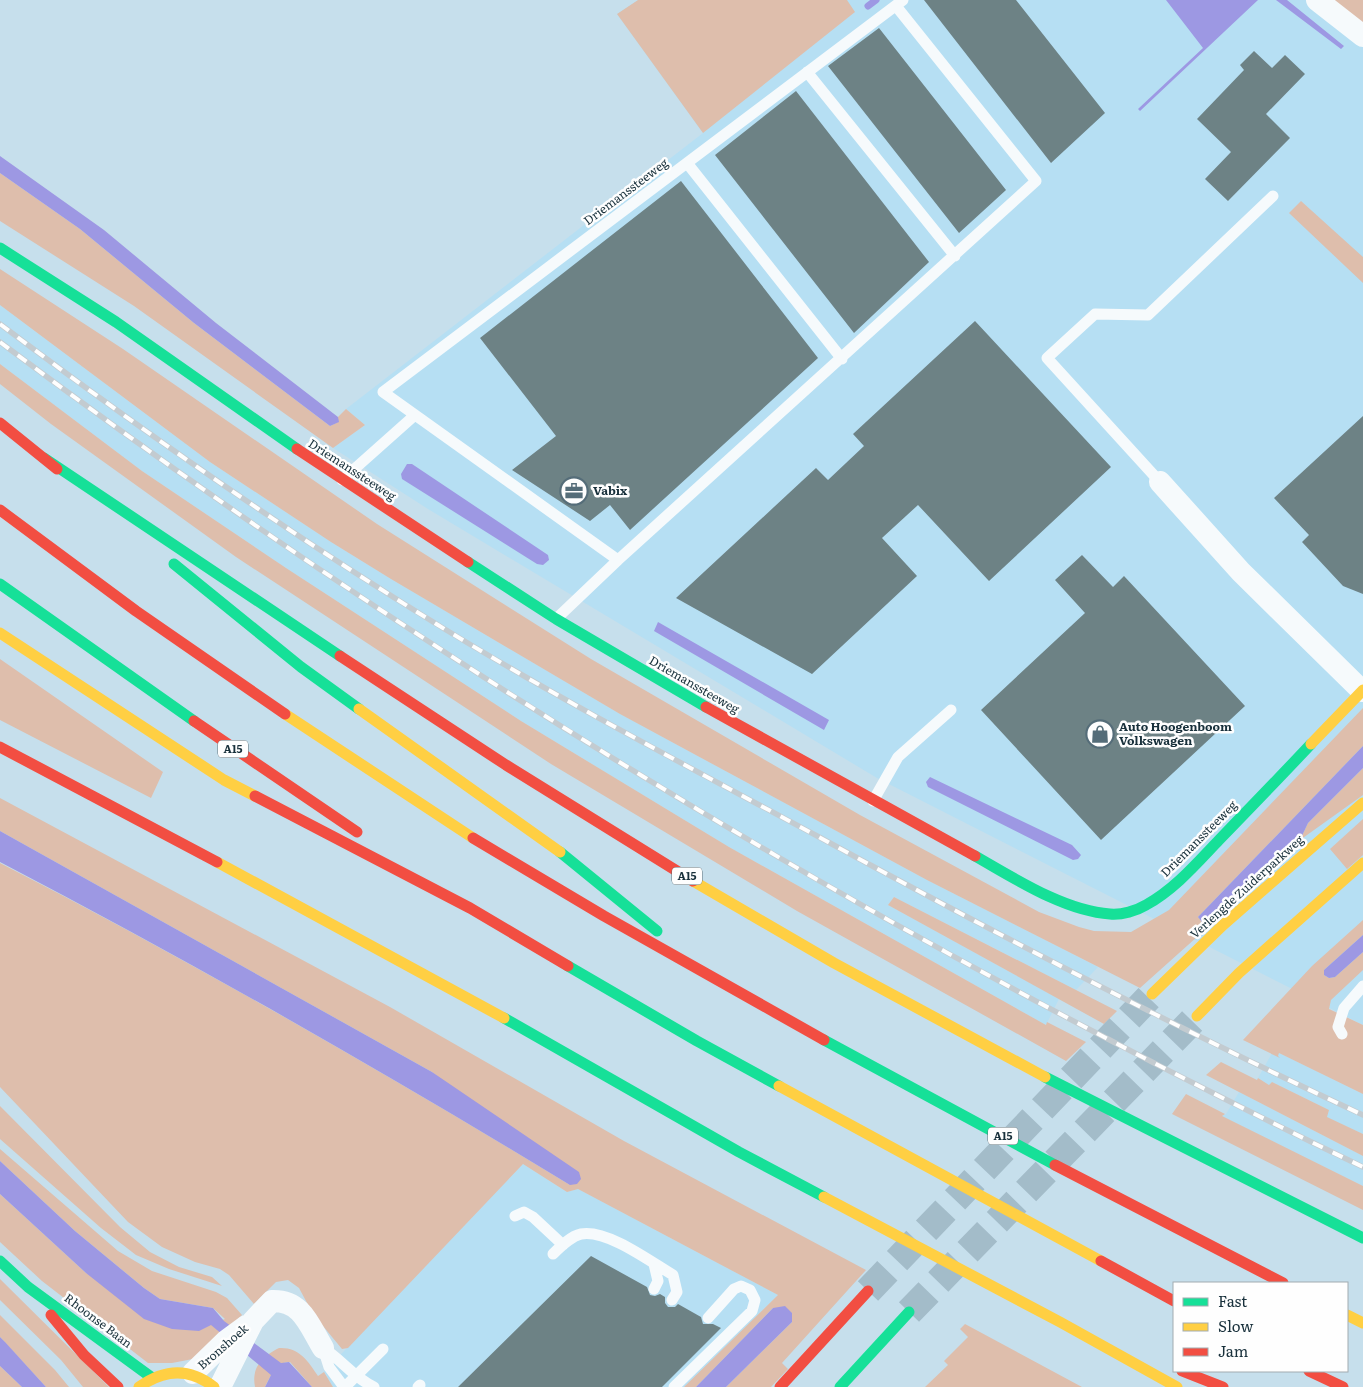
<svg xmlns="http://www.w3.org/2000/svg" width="1363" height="1387" font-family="Literata,serif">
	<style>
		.built { fill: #b6dff3 }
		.green { fill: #debeac }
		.water { fill: #9d98e3 }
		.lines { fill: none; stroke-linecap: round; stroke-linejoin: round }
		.stream { stroke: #9d98e3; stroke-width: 7 }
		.building { fill: #6d8285 }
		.secondary-tunnel { stroke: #a3bcc9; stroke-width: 28; stroke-dasharray: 28 14; stroke-linecap: butt }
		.lane { stroke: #f6fafc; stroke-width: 11 }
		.street { stroke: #f6fafc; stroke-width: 22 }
		.fast { stroke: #16e098; stroke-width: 11 }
		.slow { stroke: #ffcf43; stroke-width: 11 }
		.jam { stroke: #f24e42; stroke-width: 11 }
		.rail-casing { stroke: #c3cbd0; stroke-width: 5.5 }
		.rail { stroke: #fefefe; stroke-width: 4; stroke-dasharray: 11; stroke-linecap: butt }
		.labels { text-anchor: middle; stroke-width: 5; stroke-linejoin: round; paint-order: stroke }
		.shield { fill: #fefefe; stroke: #5d6e76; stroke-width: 1 }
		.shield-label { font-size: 11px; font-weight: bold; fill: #18303b }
		.street-label { font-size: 12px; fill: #18303b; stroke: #fefefe }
		.poi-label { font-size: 12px; font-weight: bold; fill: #18303b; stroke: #fefefe; text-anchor: start }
	</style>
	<rect width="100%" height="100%" fill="#c6dfec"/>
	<!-- built -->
	<path class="built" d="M 638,0 L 1326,0 L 1363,29 L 1363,1025 L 877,778 L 428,509 L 333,448 L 365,425 L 346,409 L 703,133 L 617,14 Z
		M 0,305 L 210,462 L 331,542 L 391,579 L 620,714 L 927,880 L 1098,967 L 1076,990 L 894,897 L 888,905 L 1059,999 L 1046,1025 L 729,847 L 521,721 L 286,568 L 142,471 L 0,364 Z
		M 1272,1053 L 1277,1056 L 1279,1053 L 1363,1094 L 1363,1134 L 1326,1117 L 1329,1110 L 1272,1082 L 1270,1086 L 1258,1078 Z
		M 1239,1092 L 1363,1156 L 1363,1186 L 1221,1116 L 1226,1114 Z
		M 523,1164 L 567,1192 L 578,1189 L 778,1295 L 684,1387 L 333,1387 L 324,1372 Z"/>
	<!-- green -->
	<path class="green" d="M 638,0 L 847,0 L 855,12 L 703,133 L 617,14 Z
		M 1333,0 L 1363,0 L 1363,24 Z
		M 0,173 L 80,229 L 194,323 L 330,426 L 338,422 L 338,417 L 346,409 L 365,425 L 333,448 L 134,306 L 0,221 Z
		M 1301,201 L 1363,257 L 1363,283 L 1289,213 Z
		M 0,269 L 123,349 L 377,524 L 591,659 L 860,815 L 1039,912 L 1079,927 L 1094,931 L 1131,932 L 1169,910 L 1363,708 L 1363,746 L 1198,917 L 1207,928 L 1140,988 L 927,880 L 620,714 L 391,579 L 331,542 L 210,462 L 0,305 Z
		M 0,364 L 142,471 L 286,568 L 521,721 L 729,847 L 1046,1025 L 1047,1022 L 1086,1042 L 1066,1061 L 797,911 L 551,764 L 236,557 L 51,424 L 0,384 Z
		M 0,659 L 163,772 L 151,798 L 0,720 Z
		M 1363,768 L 1363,795 L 1300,840 L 1308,823 Z
		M 0,798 L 390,1007 L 624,1141 L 866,1270 L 782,1363 L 788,1369 L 771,1387 L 726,1387 L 792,1322 L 773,1308 L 696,1387 L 684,1387 L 778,1295 L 578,1189 L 567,1192 L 523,1164 L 348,1348 L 342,1349 L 313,1314 L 299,1288 L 288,1280 L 276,1282 L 254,1304 L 229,1275 L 220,1269 L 195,1262 L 162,1247 L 128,1222 L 0,1087 L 0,863 C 194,963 384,1072 570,1185 L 432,1072 L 0,831 Z
		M 1363,819 L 1363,855 L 1347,869 L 1330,849 Z
		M 894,897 L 1117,1011 L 1104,1024 L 888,905 Z
		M 1363,920 L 1363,935 L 1324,970 L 1324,975 L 1329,978 L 1335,977 L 1363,952 L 1363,970 L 1331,1000 L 1329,1009 L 1363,1025 L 1363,1094 L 1279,1053 L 1278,1056 L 1280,1058 L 1243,1040 L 1312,966 Z
		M 1221,1062 L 1257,1080 L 1258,1078 L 1269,1085 L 1272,1082 L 1329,1110 L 1327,1117 L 1363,1134 L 1363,1156 L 1206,1075 Z
		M 1186,1094 L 1225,1114 L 1222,1116 L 1363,1186 L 1363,1210 L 1172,1114 Z
		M 0,1106 L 120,1227 L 150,1252 L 179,1267 L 212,1277 L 222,1286 L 169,1269 L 136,1255 L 101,1228 L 0,1139 Z
		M 0,1149 L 118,1251 L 152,1271 L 216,1292 L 227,1298 L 242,1315 L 198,1358 L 172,1363 L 148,1363 L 42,1281 L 0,1242 L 0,1194 L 86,1273 L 210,1325 L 225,1319 L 213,1308 L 160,1299 L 144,1288 L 75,1231 L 0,1161 Z
		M 0,1279 L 109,1387 L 83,1387 L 61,1360 L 0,1300 Z
		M 0,1315 L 55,1370 L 69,1387 L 46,1387 L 0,1337 Z
		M 965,1324 L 1082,1387 L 925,1387 L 948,1365 L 944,1361 L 968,1337 L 960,1329 Z
		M 279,1348 C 299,1347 308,1361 318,1376 L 324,1372 L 333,1387 L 312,1387 L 290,1362 C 277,1361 270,1377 265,1387 L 255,1387 C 251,1367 263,1356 279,1348 Z
		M 0,1366 L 22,1387 L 0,1387 Z"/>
	<!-- water -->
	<path class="water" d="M 1166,0 L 1258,0 L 1140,111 L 1138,109 L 1203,48 Z
		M 1276,0 L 1287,0 L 1344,46 L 1341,49 Z
		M 0,156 L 104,230 L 216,323 L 338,417 L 339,422 L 330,426 L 194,323 L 80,229 L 0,173 Z
		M 407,464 L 412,464 L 548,555 L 549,560 L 543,565 L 537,564 L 402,479 L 401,474 Z
		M 658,622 L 829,720 L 824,730 L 654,631 Z
		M 1363,746 L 1363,768 L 1308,823 L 1300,840 L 1207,928 L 1198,917 Z
		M 930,777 L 1072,845 L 1081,855 L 1078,859 L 1073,860 L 928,787 L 926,782 Z
		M 0,831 L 432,1072 L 579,1172 L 581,1179 L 577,1184 L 570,1185 C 384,1072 194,963 0,862 Z
		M 1363,935 L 1363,952 L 1335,977 L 1329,978 L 1324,975 L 1324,970 Z
		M 0,1161 L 75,1231 L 144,1288 L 160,1299 L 213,1308 L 224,1321 L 281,1363 L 289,1362 L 312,1387 L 265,1387 L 271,1375 L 211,1325 L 199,1331 L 172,1329 L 144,1319 L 86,1273 L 0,1194 Z
		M 785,1306 L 792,1313 L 792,1322 L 726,1387 L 696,1387 L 773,1308 Z
		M 0,1337 L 5,1342 L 46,1387 L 22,1387 L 0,1366 Z"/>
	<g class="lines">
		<!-- stream -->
		<path class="stream" d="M 868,6 L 876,0"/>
	</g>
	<!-- building -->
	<path class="building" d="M 924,0 L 1016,0 L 1105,113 L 1051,163 Z
		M 879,28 L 1006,190 L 959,233 L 828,66 Z
		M 1254,51 L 1272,68 L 1285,55 L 1305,74 L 1266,114 L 1290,138 L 1228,201 L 1205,179 L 1231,152 L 1197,119 L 1244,70 L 1240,65 Z
		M 796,91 L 929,262 L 854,333 L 715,155 Z
		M 681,181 L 818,358 L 630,530 L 610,505 L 590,521 L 512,470 L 556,436 L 480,338 Z
		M 975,321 L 1111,467 L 989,581 L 918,505 L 882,538 L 917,576 L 812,674 L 676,598 L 816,468 L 828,480 L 864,446 L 853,434 Z
		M 1363,416 L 1363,594 L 1343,586 L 1302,542 L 1309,535 L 1274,498 Z
		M 1082,555 L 1113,587 L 1124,576 L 1245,706 L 1101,840 L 981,710 L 1085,613 L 1055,580 Z
		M 591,1256 L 647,1287 L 650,1295 L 655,1296 L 660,1294 L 665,1297 L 665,1303 L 668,1307 L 675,1307 L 678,1304 L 701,1317 L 703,1324 L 713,1324 L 721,1328 L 662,1387 L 458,1387 Z"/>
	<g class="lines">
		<!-- secondary-tunnel -->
		<path class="secondary-tunnel" d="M 868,1291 L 1152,994
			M 909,1312 L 1197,1016"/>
		<!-- lane -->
		<path class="lane" d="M 896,6 L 1036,181 L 618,560 L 383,392 L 903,0
			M 807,72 L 955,256
			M 687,163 L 842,359
			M 342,480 L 415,415
			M 1160,482 L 1047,358 L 1095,314 L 1148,315 L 1273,196
			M 556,619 L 618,560
			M 873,801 L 898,757 L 951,710
			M 1342,1034 L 1338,1027 L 1344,1008 L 1363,986
			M 515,1216 L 524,1212 L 533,1217 L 563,1245
			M 553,1254 C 560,1247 571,1236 581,1234 C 607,1229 651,1262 673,1275 L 677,1292 L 672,1300
			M 654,1289 L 658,1281 L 654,1264
			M 323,1348 C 341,1359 354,1378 374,1387
			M 323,1348 L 329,1367 L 344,1387
			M 345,1387 L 383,1349
			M 418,1387 L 420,1385
			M 674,1387 L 752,1311 L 755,1300 L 750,1290 L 741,1286 L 734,1289 L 708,1318"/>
		<!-- street -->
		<path class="street" d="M 1317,0 L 1363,36
			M 1160,482 L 1241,572 L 1362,691
			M 193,1373 L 227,1340 L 246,1326
			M 220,1387 L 253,1321 L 272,1301 C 302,1300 309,1325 323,1348"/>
		<!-- fast -->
		<path class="fast" d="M 0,248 L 116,322 L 297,449
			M 44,458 L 340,656
			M 468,562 L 556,619 L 706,707
			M 174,564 L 301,667 L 359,709
			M 0,584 L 194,721
			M 560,852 L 657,931
			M 975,856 C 1014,878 1064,911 1110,914 C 1122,915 1136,911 1146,905 C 1175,889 1197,863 1219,840 C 1250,808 1281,776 1311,744
			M 568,966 L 697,1041 L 779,1086
			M 504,1018 L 739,1152 L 824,1197
			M 824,1040 L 1055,1165
			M 1045,1077 L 1363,1238
			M 0,1261 L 28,1287 L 151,1377
			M 840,1387 L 909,1312"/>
		<!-- slow -->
		<path class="slow" d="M 0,633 L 224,780 L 255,796
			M 359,709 L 560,852
			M 285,714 L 473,838
			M 1311,744 L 1363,690
			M 217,862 L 504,1018
			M 693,881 L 834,963 L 1045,1077
			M 1152,994 L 1223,925 L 1363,803
			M 1197,1016 L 1239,973 L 1363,863
			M 779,1086 L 1101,1261
			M 824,1197 L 1060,1322 L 1177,1387
			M 1347,1315 L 1363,1323
			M 139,1387 C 164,1369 189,1367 214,1387"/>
		<!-- jam -->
		<path class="jam" d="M 0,423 L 57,469
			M 297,449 L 468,562
			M 0,510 L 136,611 L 285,714
			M 340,656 L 506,765 L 693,881
			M 706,707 L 975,856
			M 194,721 L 357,832
			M 0,747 L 217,862
			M 255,796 L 470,908 L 568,966
			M 473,838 L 604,916 L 824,1040
			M 1055,1165 L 1283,1283
			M 1101,1261 L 1174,1301
			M 51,1315 L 84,1355 L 118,1387
			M 1182,1371 L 1223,1387
			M 1309,1371 L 1343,1387
			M 780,1387 L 868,1291"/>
		<!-- rail casing -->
		<g class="rail-casing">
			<path id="rail" d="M 0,324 C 142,431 287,532 438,625 C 562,701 691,768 819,837 C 998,935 1178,1029 1363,1115
				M 0,342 C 425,660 884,937 1363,1167"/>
		</g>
		<!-- rail -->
		<use href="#rail" class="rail"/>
	</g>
	<!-- icons -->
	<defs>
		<g id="office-ring" transform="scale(1.4375)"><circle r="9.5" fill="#fefefe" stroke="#556d79" stroke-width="1.5"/><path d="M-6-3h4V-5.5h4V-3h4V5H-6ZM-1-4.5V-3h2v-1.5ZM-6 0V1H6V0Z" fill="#556d79"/></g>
		<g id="shop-ring" transform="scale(1.4375)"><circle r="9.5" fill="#fefefe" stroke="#556d79" stroke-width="1.5"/><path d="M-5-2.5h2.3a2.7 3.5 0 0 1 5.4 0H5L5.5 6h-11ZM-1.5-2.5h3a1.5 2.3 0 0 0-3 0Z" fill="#556d79"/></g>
	</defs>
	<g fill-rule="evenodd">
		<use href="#office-ring" x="574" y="491"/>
		<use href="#shop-ring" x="1100" y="734"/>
	</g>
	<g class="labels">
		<!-- shield labels -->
		<g class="shield">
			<rect x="218" y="740.5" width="30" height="17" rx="4"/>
			<rect x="672" y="867.5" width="30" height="17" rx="4"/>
			<rect x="988" y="1127.5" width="30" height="17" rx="4"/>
		</g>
		<g class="shield-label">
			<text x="233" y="753">A15</text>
			<text x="687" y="880">A15</text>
			<text x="1003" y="1140">A15</text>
		</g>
		<!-- street labels -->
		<g class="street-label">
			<text transform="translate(626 192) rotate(-37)" y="4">Driemanssteeweg</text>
			<text transform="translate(352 470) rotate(33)" y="4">Driemanssteeweg</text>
			<text transform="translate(694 685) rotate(30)" y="4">Driemanssteeweg</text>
			<text transform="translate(1199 839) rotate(-45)" y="4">Driemanssteeweg</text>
			<text transform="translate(1247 887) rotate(-42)" y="4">Verlengde Zuiderparkweg</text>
			<text transform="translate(98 1321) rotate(37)" y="4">Rhoonse Baan</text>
			<text transform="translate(223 1347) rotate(-41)" y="4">Bronshoek</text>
		</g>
		<!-- poi labels -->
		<g class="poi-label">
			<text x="593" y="495">Vabix</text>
			<text x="1119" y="731">Auto Hoogenboom<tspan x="1119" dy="14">Volkswagen</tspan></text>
		</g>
	</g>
	<!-- legend -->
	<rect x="1173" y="1282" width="175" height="90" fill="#fefefe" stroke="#a2acb0"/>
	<rect x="1183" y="1298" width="25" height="8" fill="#16e098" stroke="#a2acb0"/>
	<text x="1218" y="1307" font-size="15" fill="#18303b">Fast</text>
	<rect x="1183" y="1323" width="25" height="8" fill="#ffcf43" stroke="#a2acb0"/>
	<text x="1218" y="1332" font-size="15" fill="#18303b">Slow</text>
	<rect x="1183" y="1348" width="25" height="8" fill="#f24e42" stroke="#a2acb0"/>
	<text x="1218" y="1357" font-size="15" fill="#18303b">Jam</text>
</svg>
